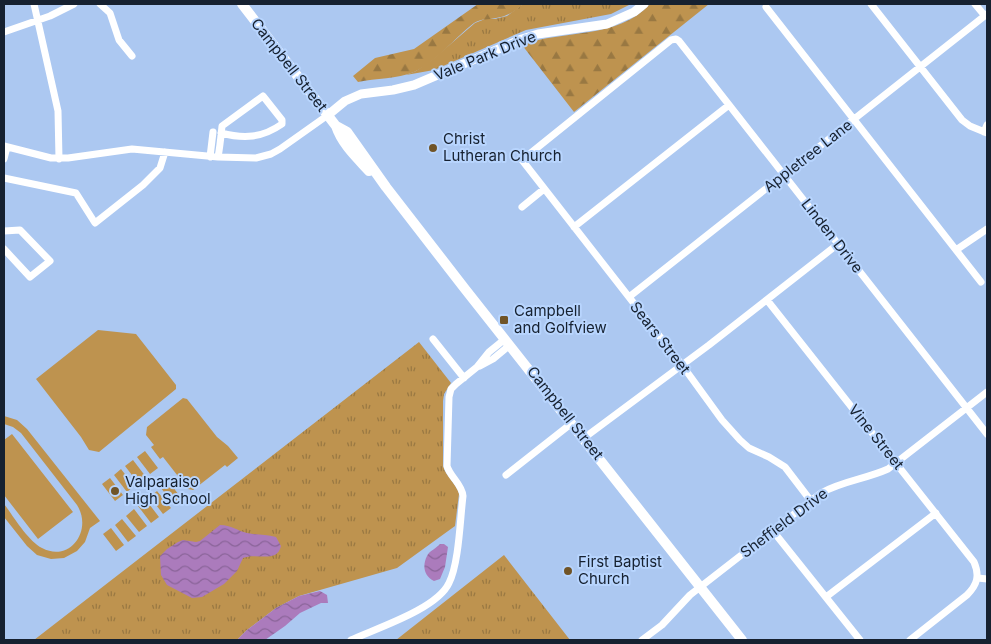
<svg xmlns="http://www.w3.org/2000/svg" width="991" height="644" font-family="Inter,sans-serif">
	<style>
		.grass { fill: url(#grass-tufts) }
		.forest { fill: url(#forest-firs) }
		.pitch { fill: #be934f }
		.water { fill: url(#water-waves) }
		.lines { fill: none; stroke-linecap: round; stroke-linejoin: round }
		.minor { stroke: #fff; stroke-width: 7 }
		.tertiary { stroke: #fff; stroke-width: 9 }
		.secondary { stroke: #fff; stroke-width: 10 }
		.poi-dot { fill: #705427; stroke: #b8d5fe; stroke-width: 2 }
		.labels { text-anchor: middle; stroke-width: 4; stroke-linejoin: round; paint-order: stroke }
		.street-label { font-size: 15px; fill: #162130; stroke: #b8d5fe }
		.poi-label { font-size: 15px; fill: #162130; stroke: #b8d5fe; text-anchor: start }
	</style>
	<defs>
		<pattern id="grass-tufts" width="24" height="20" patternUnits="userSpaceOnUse" patternTransform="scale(1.25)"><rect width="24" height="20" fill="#be934f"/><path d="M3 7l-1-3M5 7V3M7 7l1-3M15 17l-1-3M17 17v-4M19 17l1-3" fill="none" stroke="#997842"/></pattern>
		<pattern id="forest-firs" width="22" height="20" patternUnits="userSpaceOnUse" patternTransform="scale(1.25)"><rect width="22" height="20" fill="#be934f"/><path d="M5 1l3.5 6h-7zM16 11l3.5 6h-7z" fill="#997842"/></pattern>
		<pattern id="water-waves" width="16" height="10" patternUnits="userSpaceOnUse" patternTransform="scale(1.25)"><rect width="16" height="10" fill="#ab7bbc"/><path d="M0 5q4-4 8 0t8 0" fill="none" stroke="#8a6499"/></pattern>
	</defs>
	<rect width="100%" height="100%" fill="#acc8f1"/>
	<!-- grass -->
	<path class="grass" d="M 523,4 L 631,4 L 611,14 L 526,30 L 434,70 L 406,75 L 416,71 L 432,60 L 475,23 L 485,19 L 495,19 L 507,16 Z
		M 419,342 L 451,383 L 444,394 L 443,401 L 443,466 C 446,477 456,483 459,494 L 455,526 L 397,568 L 299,596 L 276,608 L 247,630 L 237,640 L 34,640 Z
		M 504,555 L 570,640 L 396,640 Z"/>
	<!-- forest -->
	<path class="forest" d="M 478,4 L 523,4 C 516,11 506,17 496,18 C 488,20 482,18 474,23 C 454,38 438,61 414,72 C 397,79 376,78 358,82 L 353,76 L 375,58 L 414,49 Z
		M 650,4 L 709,4 L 574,112 L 522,45 C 564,29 617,40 650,4 Z"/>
	<!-- pitch -->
	<path class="pitch" d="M 98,330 L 136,334 L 176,385 L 176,389 L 99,452 L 89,450 L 81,437 L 36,379 Z
		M 183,398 L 187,399 L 217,437 L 228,446 L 238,458 L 227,467 L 225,465 L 193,490 L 188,489 L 163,457 L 160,459 L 151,447 L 154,445 L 146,435 L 147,427 Z
		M 4,416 L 17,420 L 27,429 L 100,521 L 90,528 L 85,542 L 77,551 L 64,558 L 51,559 L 37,555 L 27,546 L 4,517 L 4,504 C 14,517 28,541 42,548 C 70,563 93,530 77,505 L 21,433 L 13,427 L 4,424 Z
		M 12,434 L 73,512 L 38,539 L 4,495 L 4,440 Z
		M 145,451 L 158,468 L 150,474 L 137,457 Z
		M 133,460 L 146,477 L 138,483 L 125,466 Z
		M 121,469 L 134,486 L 127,492 L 114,475 Z
		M 110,478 L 123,495 L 115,501 L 102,484 Z
		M 169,482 L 182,499 L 174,505 L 161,488 Z
		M 157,491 L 171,508 L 163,514 L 150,497 Z
		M 146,500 L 159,517 L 151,523 L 138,506 Z
		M 134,509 L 147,526 L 139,532 L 126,516 Z
		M 122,519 L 136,536 L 128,542 L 115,525 Z
		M 111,528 L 124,545 L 116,551 L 103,534 Z"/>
	<!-- water -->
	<path class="water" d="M 220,525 C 231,525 238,531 247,533 C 257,535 266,534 276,537 L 281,546 C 277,564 256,552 243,558 L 237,571 L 224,584 L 202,597 L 192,598 L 167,585 L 161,575 L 160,556 L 167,549 L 178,542 L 183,540 L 196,542 L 200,541 Z
		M 440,544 L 444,544 L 448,547 L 445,567 L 440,579 L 434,581 C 424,576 422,566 427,556 C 429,551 437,548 440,544 Z
		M 320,591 L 327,595 L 328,603 L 321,603 L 300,613 L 285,626 L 265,640 L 237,640 L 247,630 L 276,608 L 299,596 Z"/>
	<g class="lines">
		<!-- minor -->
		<path class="minor" d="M 34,4 L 58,111 L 59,159
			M 100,4 L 110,13 L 119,40 L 132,56
			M 871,4 L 962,120 L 970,126 L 987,133
			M 975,4 L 985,16
			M 766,7 L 981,282
			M 4,32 L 50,16 L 74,4
			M 984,132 L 987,125
			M 4,146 L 51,158 L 68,158 L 132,149 L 218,157 L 256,158 L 271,154 L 280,149 L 328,115
			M 210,157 L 213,132
			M 218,157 C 220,147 221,136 222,126 L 263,96 L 282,120 L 282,124 C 262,138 244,139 221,133
			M 4,159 L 7,147
			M 4,178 L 76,193 L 95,223 L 143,185 L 160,168 L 165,152
			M 522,207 L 544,189
			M 574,227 L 729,105
			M 4,231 L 20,230 L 50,261 L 30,277 L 4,249
			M 956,250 L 987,229
			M 629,297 L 987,14
			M 767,300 L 974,562 C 980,576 977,585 967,595 L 910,640
			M 433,339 L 464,378
			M 480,366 L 493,359 L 510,345
			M 584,438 L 709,345 L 838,244
			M 506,475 L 572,423
			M 811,501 L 785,467 L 769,457 L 749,448 L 740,440 L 722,420 L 682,365 L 522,160 L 671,40 L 676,39 L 679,41 L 987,434
			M 773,531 L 860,640
			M 978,578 L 987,579
			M 826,597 L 936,513
			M 351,640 C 377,628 437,609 449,583 C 459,563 460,520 463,496 C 462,484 450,477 447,466 L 449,397 L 451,389 L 456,384 L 477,367 L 489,352 L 505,339
			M 642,640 L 662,625 L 690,595 L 821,493 C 842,481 866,479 888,469 L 987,392"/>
		<!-- tertiary -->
		<path class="tertiary" d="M 328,115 L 345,101 L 361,94 L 393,90 L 414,85 L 522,39 L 538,34 L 607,24 L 634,12 L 644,4"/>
		<!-- secondary -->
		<path class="secondary" d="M 242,4 L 336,126 C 342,144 356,157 369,171
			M 336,126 L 347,132 L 386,187 L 465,289 L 742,640"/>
	</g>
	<!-- markers -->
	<g class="poi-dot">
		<circle cx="433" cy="148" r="5"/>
		<rect x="499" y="315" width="10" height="10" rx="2.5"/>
		<circle cx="115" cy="491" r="5"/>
		<circle cx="568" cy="571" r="5"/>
	</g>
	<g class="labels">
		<!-- street labels -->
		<g class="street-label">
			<text transform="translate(485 56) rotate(-22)" y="5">Vale Park Drive</text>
			<text transform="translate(289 65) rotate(52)" y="5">Campbell Street</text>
			<text transform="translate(808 156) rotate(-38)" y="5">Appletree Lane</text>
			<text transform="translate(832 236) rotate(52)" y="5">Linden Drive</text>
			<text transform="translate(660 338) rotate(52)" y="5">Sears Street</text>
			<text transform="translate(565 413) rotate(52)" y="5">Campbell Street</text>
			<text transform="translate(876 437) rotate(51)" y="5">Vine Street</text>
			<text transform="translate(784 523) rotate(-37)" y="5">Sheffield Drive</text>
		</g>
		<!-- poi labels -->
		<g class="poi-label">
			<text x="443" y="144">Christ<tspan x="443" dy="17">Lutheran Church</tspan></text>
			<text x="514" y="316">Campbell<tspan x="514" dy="17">and Golfview</tspan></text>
			<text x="125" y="487">Valparaiso<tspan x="125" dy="17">High School</tspan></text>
			<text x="578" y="567">First Baptist<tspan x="578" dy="17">Church</tspan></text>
		</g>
	</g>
	<!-- border -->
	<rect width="991" height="644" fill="none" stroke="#162130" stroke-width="10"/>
</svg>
